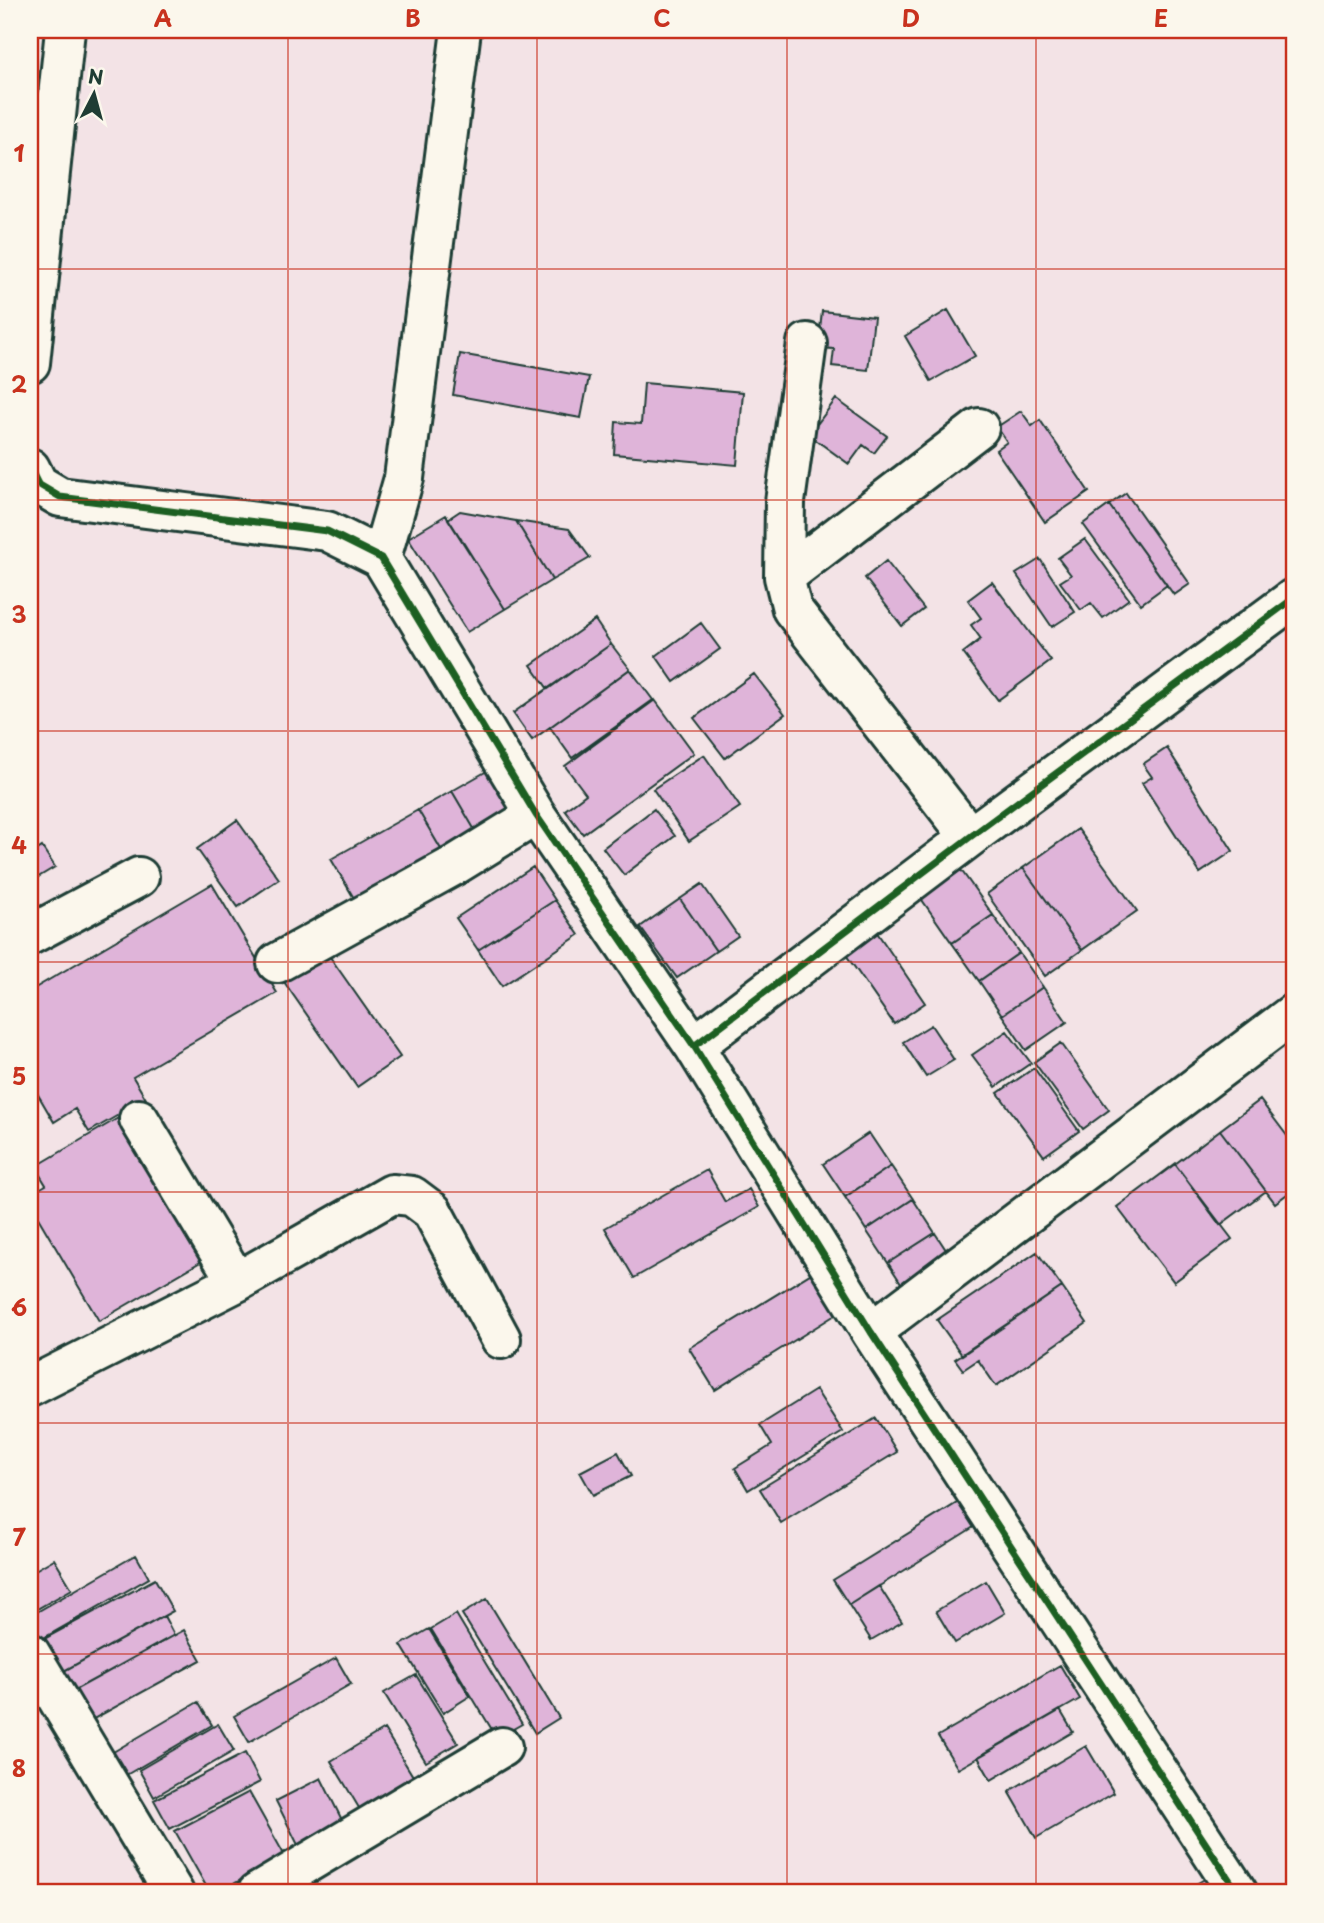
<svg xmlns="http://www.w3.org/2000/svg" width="1324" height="1923" font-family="'Playpen Sans',sans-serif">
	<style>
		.building { fill: #dfb4d9; stroke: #1f3d34; stroke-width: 2 }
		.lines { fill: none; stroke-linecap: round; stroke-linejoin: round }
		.minor-casing { stroke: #1f3d34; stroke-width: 44 }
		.minor { stroke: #fbf7ec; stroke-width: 38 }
		.cycleway-casing { stroke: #fbf7ec; stroke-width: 11 }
		.cycleway { stroke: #1b5e20; stroke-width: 7 }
		.grid { fill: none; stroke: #c8321e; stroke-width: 2; stroke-opacity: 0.55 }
		.neatline { fill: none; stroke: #c8321e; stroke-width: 2.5 }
		.grid-label { font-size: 23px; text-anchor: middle; font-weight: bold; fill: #c8321e }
	</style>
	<rect width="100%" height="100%" fill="#f3e3e6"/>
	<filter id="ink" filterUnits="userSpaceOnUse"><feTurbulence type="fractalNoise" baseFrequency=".0143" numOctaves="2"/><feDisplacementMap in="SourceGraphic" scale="14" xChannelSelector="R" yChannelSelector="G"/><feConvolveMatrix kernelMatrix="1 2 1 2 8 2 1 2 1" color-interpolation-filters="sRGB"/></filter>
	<g filter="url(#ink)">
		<!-- building -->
		<path class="building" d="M 948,310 L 975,356 L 931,381 L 905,336 Z
			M 822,311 L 874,317 L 868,370 L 832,366 L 834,349 L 818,348 Z
			M 460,354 L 589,377 L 581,418 L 453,395 Z
			M 644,383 L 743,392 L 737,465 L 614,454 L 616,422 L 641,424 Z
			M 836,399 L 887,436 L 874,453 L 863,445 L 849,464 L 809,435 Z
			M 1021,411 L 1032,426 L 1040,420 L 1089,492 L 1045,522 L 996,450 L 1007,442 L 997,427 Z
			M 1126,493 L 1190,584 L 1174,595 L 1109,505 Z
			M 1109,505 L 1167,585 L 1141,604 L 1083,524 Z
			M 460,511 L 516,521 L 552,580 L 505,609 L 448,519 Z
			M 446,515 L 505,609 L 467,632 L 408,538 Z
			M 516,521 L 569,529 L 590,558 L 552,580 Z
			M 1085,539 L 1129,599 L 1103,618 L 1091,603 L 1081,610 L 1060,582 L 1071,575 L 1058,558 Z
			M 1040,559 L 1075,612 L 1052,627 L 1016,574 Z
			M 886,561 L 924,609 L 902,626 L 865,578 Z
			M 992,582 L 1051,661 L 998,700 L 963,653 L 981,639 L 971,625 L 981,618 L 968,600 Z
			M 595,620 L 611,644 L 548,689 L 531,665 Z
			M 701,623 L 720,649 L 674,682 L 656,656 Z
			M 611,644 L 630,669 L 532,740 L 513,713 Z
			M 630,669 L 653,700 L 572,758 L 550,727 Z
			M 754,674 L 785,714 L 725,758 L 694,718 Z
			M 655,700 L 694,753 L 583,834 L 565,810 L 586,794 L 565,766 Z
			M 1167,748 L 1233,851 L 1200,873 L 1142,783 L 1152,777 L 1143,764 Z
			M 704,755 L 740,807 L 689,841 L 653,789 Z
			M 487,771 L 518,824 L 483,844 L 452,791 Z
			M 452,791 L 483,844 L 449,863 L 418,810 Z
			M 654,809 L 675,836 L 624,875 L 603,848 Z
			M 418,810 L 449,863 L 362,912 L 331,859 Z
			M 237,820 L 279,879 L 238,907 L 197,849 Z
			M 1078,829 L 1137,911 L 1082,950 L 1023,868 Z
			M 42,847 L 55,867 L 30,882 L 30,855 Z
			M 533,867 L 555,900 L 478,950 L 456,918 Z
			M 1023,868 L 1082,950 L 1045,976 L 987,894 Z
			M 961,870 L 993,915 L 952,943 L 920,897 Z
			M 212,884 L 277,993 L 133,1077 L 146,1099 L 89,1132 L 75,1109 L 54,1122 L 30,1081 L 30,991 Z
			M 702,884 L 738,936 L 716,951 L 680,899 Z
			M 680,899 L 716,951 L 677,978 L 640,927 Z
			M 555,900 L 579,935 L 502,986 L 478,950 Z
			M 993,915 L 1019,953 L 979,981 L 952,943 Z
			M 874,928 L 925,1003 L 894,1024 L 842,949 Z
			M 323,947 L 400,1057 L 357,1087 L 280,976 Z
			M 1019,953 L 1043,987 L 1002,1015 L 979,981 Z
			M 1043,987 L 1067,1022 L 1026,1050 L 1002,1015 Z
			M 931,1025 L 954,1060 L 926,1077 L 903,1042 Z
			M 1007,1031 L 1031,1063 L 996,1087 L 972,1055 Z
			M 1061,1043 L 1109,1110 L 1083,1129 L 1034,1062 Z
			M 1034,1068 L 1079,1131 L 1044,1156 L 998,1093 Z
			M 1260,1100 L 1294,1145 L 1294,1189 L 1275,1203 L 1220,1130 Z
			M 125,1114 L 209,1257 L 99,1321 L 30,1204 L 30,1194 L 46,1185 L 35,1167 Z
			M 1220,1130 L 1266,1191 L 1220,1225 L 1175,1164 Z
			M 869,1133 L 891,1166 L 845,1197 L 823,1164 Z
			M 1175,1164 L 1232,1239 L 1174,1282 L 1117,1207 Z
			M 891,1166 L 913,1199 L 866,1230 L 845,1197 Z
			M 707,1170 L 725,1202 L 749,1189 L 759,1207 L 634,1278 L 605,1228 Z
			M 913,1199 L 935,1233 L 888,1263 L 866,1230 Z
			M 935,1233 L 950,1256 L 903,1286 L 888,1263 Z
			M 1037,1252 L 1062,1287 L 962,1355 L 937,1320 Z
			M 815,1271 L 840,1312 L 715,1390 L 689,1348 Z
			M 1062,1287 L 1087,1323 L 996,1386 L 978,1360 L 963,1370 L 955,1359 Z
			M 816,1390 L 843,1432 L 748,1490 L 735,1468 L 772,1445 L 760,1425 Z
			M 876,1418 L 897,1452 L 781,1523 L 760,1489 Z
			M 618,1452 L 631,1476 L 593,1495 L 580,1472 Z
			M 962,1500 L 977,1525 L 849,1605 L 833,1580 Z
			M 136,1555 L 149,1578 L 40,1640 L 30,1622 L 30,1616 Z
			M 54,1559 L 72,1589 L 30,1613 L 30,1573 Z
			M 155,1579 L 173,1611 L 62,1672 L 44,1639 Z
			M 986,1581 L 1005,1613 L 955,1643 L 936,1611 Z
			M 879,1586 L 902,1622 L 871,1640 L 849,1605 Z
			M 487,1599 L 559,1718 L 535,1733 L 462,1614 Z
			M 456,1614 L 522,1724 L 497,1738 L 431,1629 Z
			M 164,1616 L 174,1635 L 73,1691 L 62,1672 Z
			M 429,1629 L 470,1696 L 443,1713 L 401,1645 Z
			M 184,1630 L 201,1660 L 90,1721 L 73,1691 Z
			M 336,1658 L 351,1684 L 249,1742 L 234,1716 Z
			M 1060,1665 L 1080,1699 L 958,1769 L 938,1736 Z
			M 416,1675 L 458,1743 L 426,1762 L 384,1693 Z
			M 198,1702 L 212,1725 L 121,1778 L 108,1755 Z
			M 1060,1710 L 1073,1732 L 991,1780 L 978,1757 Z
			M 218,1724 L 234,1751 L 154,1797 L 139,1770 Z
			M 384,1729 L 419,1786 L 365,1818 L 331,1761 Z
			M 1086,1746 L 1114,1793 L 1036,1838 L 1009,1791 Z
			M 245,1753 L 260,1782 L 170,1829 L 154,1800 Z
			M 321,1778 L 345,1826 L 300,1849 L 276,1801 Z
			M 249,1792 L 285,1856 L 217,1893 L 210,1893 L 175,1831 Z
			M 1208,1877 L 1218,1893 L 1181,1893 Z"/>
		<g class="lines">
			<!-- minor casing -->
			<g class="minor-casing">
				<path id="minor" d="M 807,343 L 785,502 L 784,577 L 792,609 L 970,837
					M 30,363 L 65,30
					M 30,468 L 38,484 L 60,497 L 327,531 L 381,558 L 536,815 L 694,1046 L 871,1332 L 1238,1893
					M 381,558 L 404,478 L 461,30
					M 784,577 L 979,428
					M 30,935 L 139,877
					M 277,963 L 455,865 L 536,815
					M 694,1046 L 970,837 L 1294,598
					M 139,1119 L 237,1282
					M 871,1332 L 1294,1013
					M 30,1387 L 237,1282 L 392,1194 L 412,1196 L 432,1211 L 501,1339
					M 30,1653 L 174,1893
					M 257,1893 L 502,1747"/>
			</g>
			<!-- minor -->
			<use href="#minor" class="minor"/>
			<!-- cycleway casing -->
			<g class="cycleway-casing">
				<path id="cycleway" d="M 30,468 L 38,484 L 60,497 L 327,531 L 381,558 L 536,815 L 694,1046 L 871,1332 L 1238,1893
					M 694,1046 L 970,837 L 1294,598"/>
			</g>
			<!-- cycleway -->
			<use href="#cycleway" class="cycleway"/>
		</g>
	</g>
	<!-- grid -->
	<path class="grid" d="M 288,30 L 288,1893M 537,30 L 537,1893M 787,30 L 787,1893M 1036,30 L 1036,1893M 30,269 L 1294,269M 30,500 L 1294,500M 30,731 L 1294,731M 30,962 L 1294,962M 30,1192 L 1294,1192M 30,1423 L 1294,1423M 30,1654 L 1294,1654"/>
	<!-- margin -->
	<rect width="1324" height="1923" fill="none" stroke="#fbf7ec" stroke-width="77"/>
	<!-- north arrow -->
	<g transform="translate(94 94) rotate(6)" stroke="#fbf7ec" stroke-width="5" paint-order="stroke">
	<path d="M0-5L12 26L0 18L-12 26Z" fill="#1f3d34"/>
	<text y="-10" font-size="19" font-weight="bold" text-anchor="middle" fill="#1f3d34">N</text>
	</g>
	<rect x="38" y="38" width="1248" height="1846" class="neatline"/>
	<g class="grid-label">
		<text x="163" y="27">A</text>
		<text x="413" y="27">B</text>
		<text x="662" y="27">C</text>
		<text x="911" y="27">D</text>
		<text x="1161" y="27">E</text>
		<text x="19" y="162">1</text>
		<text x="19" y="393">2</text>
		<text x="19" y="623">3</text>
		<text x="19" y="854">4</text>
		<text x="19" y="1085">5</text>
		<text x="19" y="1316">6</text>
		<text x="19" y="1546">7</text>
		<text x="19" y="1777">8</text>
	</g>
</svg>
